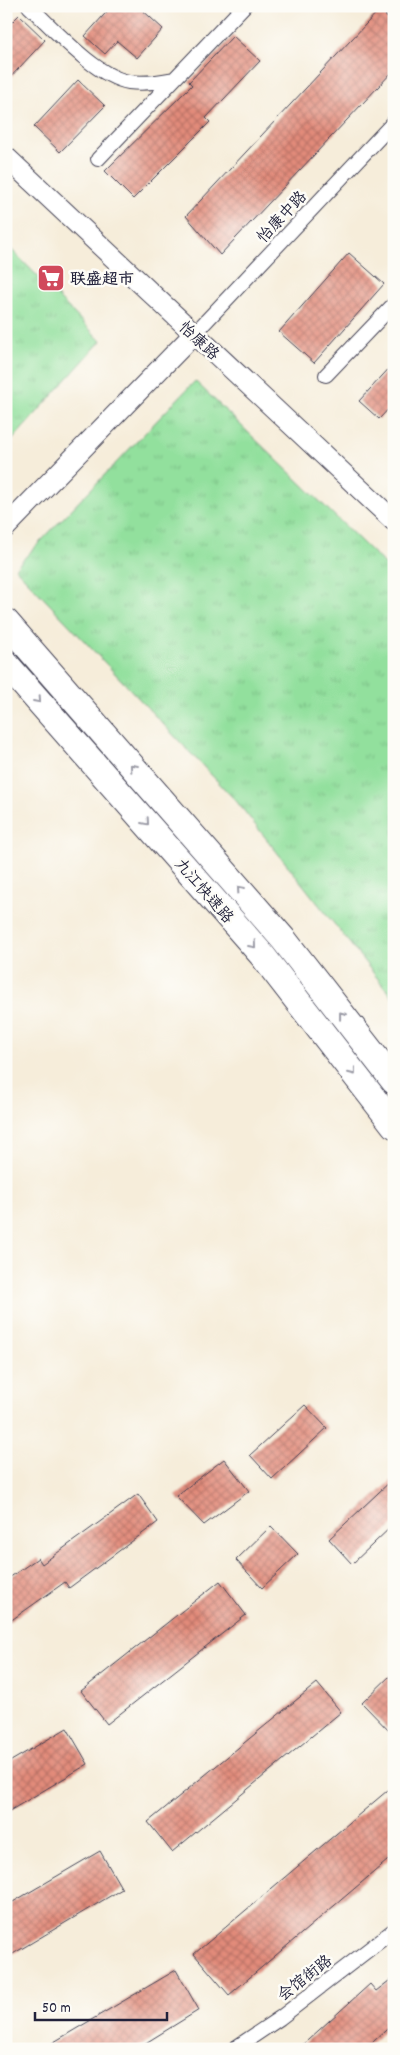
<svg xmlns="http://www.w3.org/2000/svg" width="400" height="2055" font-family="Dekko,'LXGW WenKai TC',sans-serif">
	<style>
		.park { fill: url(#park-tufts); stroke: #5a816c }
		.building { fill: url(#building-cross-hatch) }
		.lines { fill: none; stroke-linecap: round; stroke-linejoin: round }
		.street-casing { stroke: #424053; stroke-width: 16 }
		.secondary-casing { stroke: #424053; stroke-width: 22 }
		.highway-casing { stroke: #424053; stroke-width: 28 }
		.street { stroke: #fff; stroke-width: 14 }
		.secondary { stroke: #fff; stroke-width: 20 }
		.highway { stroke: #fff; stroke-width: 26 }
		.oneway { stroke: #9c9ca7 }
		.labels { text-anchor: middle; stroke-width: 5; stroke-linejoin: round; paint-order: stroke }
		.street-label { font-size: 16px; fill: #22223b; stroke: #fdfcf7 }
		.poi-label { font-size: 16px; font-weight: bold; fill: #22223b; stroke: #fdfcf7; text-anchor: start }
	</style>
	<defs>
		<pattern id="park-tufts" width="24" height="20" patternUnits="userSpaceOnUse" patternTransform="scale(1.25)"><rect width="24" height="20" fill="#92e09d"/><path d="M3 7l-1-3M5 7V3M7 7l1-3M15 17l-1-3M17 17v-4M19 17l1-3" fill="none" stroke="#7ec088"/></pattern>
		<pattern id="building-cross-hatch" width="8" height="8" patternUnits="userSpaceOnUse" patternTransform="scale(1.25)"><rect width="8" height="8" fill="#e28b7a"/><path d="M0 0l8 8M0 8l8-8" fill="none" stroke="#b77165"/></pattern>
	</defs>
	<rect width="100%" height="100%" fill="#fdfcf7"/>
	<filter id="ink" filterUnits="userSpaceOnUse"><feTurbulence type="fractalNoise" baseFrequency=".02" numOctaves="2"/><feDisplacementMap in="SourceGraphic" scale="10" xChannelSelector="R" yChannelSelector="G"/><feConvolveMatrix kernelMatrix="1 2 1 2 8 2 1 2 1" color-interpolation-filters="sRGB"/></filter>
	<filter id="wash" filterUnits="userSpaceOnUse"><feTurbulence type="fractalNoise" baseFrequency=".0096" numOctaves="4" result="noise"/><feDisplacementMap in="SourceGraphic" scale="20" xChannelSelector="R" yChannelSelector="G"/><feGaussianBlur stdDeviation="1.12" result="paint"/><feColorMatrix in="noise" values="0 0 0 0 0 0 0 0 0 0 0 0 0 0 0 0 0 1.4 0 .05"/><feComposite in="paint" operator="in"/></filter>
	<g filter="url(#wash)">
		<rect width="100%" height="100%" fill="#f6edda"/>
		<!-- park -->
		<path class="park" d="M 6,244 L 101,341 L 6,447 Z
			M 195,381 L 394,573 L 394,999 L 237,802 L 15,568 Z"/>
		<g id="blocks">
			<!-- building -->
			<path class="building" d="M 112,6 L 138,6 L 163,29 L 137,58 L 117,41 L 105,54 L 85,36 Z
				M 381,8 L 387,18 L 394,21 L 394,70 L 220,255 L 186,216 Z
				M 19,15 L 45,40 L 6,82 L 6,28 Z
				M 233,36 L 260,61 L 206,118 L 210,122 L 133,199 L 105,171 L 192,85 L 189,82 Z
				M 78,80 L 105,106 L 60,152 L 34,127 Z
				M 349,253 L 384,284 L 314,363 L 279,332 Z
				M 394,363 L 394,403 L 379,419 L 359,401 Z
				M 305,1405 L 327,1428 L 272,1479 L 250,1455 Z
				M 224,1459 L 249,1491 L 204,1525 L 176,1496 Z
				M 394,1478 L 394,1524 L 352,1564 L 329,1539 Z
				M 138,1494 L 158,1522 L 69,1588 L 65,1582 L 6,1624 L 6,1580 L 38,1558 L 42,1564 Z
				M 271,1526 L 298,1554 L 262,1588 L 236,1560 Z
				M 220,1581 L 246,1615 L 107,1724 L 81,1691 Z
				M 394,1672 L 394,1736 L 362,1703 Z
				M 317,1683 L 341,1712 L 172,1852 L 148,1822 Z
				M 67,1728 L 88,1764 L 6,1813 L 6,1764 Z
				M 394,1785 L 394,1855 L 229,1995 L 194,1954 Z
				M 100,1851 L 122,1889 L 6,1958 L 6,1906 Z
				M 176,1970 L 199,2010 L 136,2049 L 42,2049 Z
				M 394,1977 L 394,2023 L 365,2049 L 298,2049 L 370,1984 L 376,1991 Z"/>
		</g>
	</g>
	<g filter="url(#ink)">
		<use href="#blocks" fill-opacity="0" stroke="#424053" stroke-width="1"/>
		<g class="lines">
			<!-- street casing -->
			<g class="street-casing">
				<path id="street" d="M 29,6 C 54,29 96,77 129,82 C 144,84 159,82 174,79
					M 389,6 L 394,12
					M 98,159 L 244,6
					M 194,334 L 394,122
					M 326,375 L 394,304
					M 234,2049 L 280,2018 L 394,1930"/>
			</g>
			<!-- secondary casing -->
			<g class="secondary-casing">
				<path id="secondary" d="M 6,157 L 394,521
					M 6,527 L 194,334"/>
			</g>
			<!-- highway casing -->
			<g class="highway-casing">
				<path id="highway" d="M 6,622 L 284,940 L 394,1081
					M 6,664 L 262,955 L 394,1125"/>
			</g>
			<!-- street -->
			<use href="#street" class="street"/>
			<!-- secondary -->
			<use href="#secondary" class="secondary"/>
			<!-- highway -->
			<use href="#highway" class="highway"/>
		</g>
		<!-- one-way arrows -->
		<defs><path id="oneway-chevron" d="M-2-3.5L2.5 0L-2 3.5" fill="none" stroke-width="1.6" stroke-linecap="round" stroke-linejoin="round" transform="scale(1.25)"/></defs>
		<g class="oneway">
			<use href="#oneway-chevron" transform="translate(38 700) rotate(49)"/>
			<use href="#oneway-chevron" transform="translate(133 767) rotate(-131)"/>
			<use href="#oneway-chevron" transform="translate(146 822) rotate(49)"/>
			<use href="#oneway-chevron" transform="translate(240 889) rotate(-131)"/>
			<use href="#oneway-chevron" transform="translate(253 945) rotate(49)"/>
			<use href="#oneway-chevron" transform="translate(342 1015) rotate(-128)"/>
			<use href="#oneway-chevron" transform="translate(353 1072) rotate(52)"/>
		</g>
	</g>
	<!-- icons -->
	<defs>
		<g id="supermarket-square" transform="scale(1.4375)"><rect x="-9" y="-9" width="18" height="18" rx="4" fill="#d1495b" stroke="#fdfcf7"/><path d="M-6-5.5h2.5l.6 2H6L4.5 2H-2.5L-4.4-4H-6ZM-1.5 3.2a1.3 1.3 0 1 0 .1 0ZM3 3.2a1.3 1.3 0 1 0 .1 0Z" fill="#fff"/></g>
	</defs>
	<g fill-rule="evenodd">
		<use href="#supermarket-square" x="51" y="278"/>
	</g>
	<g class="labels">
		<!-- street labels -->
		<g class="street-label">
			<text transform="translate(281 216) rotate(-47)" y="6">怡康中路</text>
			<text transform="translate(200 340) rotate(43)" y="6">怡康路</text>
			<text transform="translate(205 890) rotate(49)" y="6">九江快速路</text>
			<text transform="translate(304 1977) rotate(-38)" y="6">会馆街路</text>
		</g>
		<!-- poi labels -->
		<g class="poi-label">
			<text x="70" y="284">联盛超市</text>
		</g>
	</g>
	<!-- margin -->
	<rect width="400" height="2055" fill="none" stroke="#fdfcf7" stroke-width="25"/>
	<!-- scale -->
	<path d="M35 2012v8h132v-8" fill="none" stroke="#22223b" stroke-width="2.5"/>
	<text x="42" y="2012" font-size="15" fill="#22223b" stroke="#fdfcf7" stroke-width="4" paint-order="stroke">50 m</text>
</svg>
